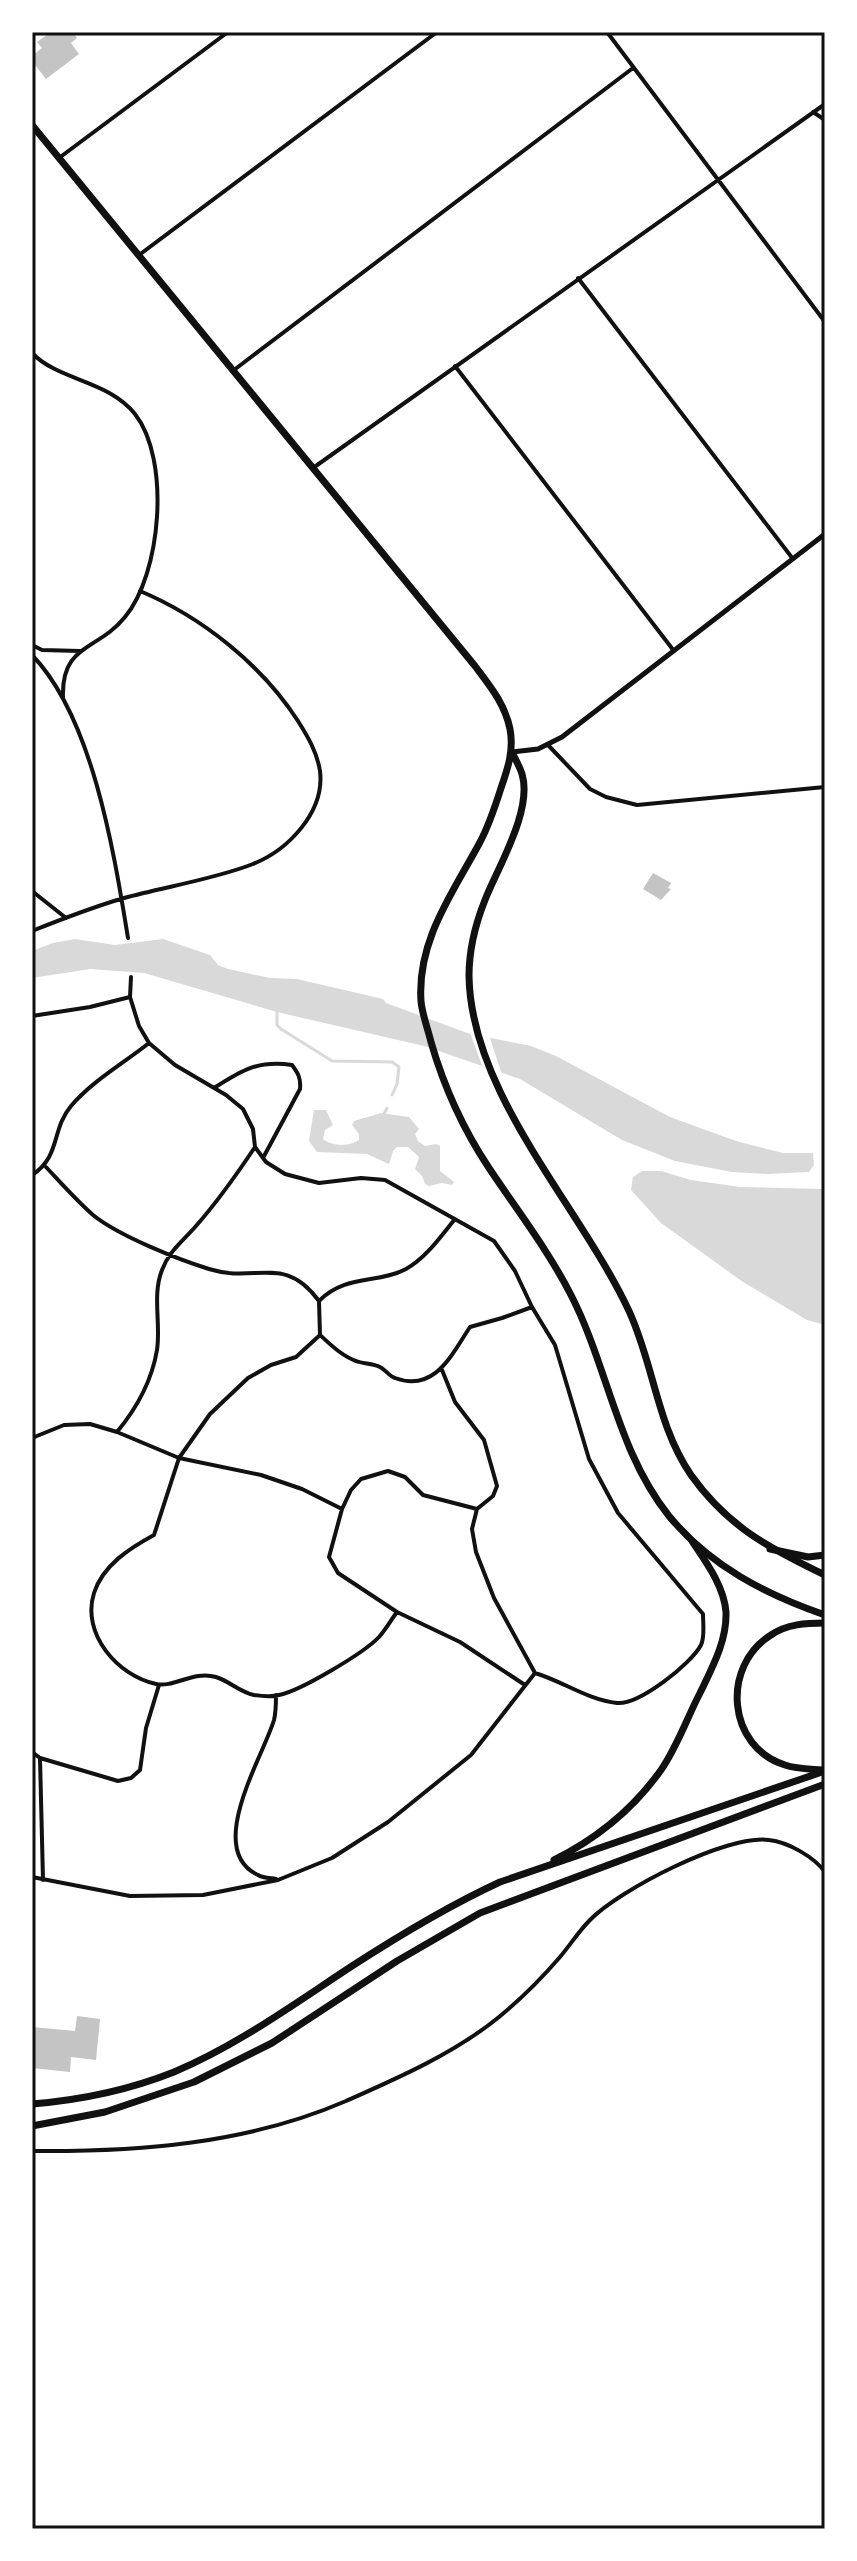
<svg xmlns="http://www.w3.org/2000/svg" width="857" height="2561" font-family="'Exo 2',sans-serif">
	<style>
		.water { fill: #d9d9d9 }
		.pier { fill: #fff }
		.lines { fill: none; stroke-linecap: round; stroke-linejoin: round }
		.stream { stroke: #d9d9d9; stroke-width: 3 }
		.building { fill: #c4c4c4 }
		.minor { stroke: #111; stroke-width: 4 }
		.tertiary { stroke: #111; stroke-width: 5 }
		.primary { stroke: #111; stroke-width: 7 }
		.trunk { stroke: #111; stroke-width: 7 }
		.neatline { fill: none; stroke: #111; stroke-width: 3 }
	</style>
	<rect width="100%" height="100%" fill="#fff"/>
	<!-- water -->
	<path class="water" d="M 75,939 L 115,945 L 163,939 L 210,955 L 218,965 L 228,969 L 270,978 L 297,979 L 383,999 L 386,1003 L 470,1034 L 531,1046 L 556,1056 L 670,1117 L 736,1141 L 783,1153 L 813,1153 L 814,1165 L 809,1172 L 767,1174 L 732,1172 L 675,1161 L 622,1140 L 520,1079 L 424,1046 L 277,1012 L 144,973 L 90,969 L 32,978 L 32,951 L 53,943 Z
		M 314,1110 L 326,1110 L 333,1125 L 325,1130 L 323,1139 C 331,1146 350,1147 359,1140 L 359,1134 L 352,1125 L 354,1121 L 381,1113 L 409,1117 L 419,1129 L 415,1134 L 418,1141 L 425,1146 L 436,1144 L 440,1146 L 440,1171 L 454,1182 L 452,1185 L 442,1183 L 429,1186 L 425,1184 L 422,1176 L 415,1169 L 419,1157 L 408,1147 L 397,1147 L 393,1151 L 389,1164 L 367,1154 L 317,1152 L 309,1141 Z
		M 642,1171 L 661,1171 L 691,1180 L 740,1187 L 825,1189 L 825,1325 L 807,1320 L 743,1282 L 661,1223 L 631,1190 L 633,1177 Z"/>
	<!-- pier -->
	<path class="pier" d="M 469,1030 L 489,1035 L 503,1078 L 484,1071 Z"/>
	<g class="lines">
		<!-- stream -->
		<path class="stream" d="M 277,1012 L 277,1025 L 281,1029 L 332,1061 L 392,1062 L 399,1067 L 397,1084 L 392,1095
			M 384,1114 L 387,1108"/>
	</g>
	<!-- building -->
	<path class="building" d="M 51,32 L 73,32 L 77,38 L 71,43 L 79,54 L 46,79 L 32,61 L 32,56 L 42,48 L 37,42 Z
		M 653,873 L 671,883 L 668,888 L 671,889 L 661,900 L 643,889 Z
		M 77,2016 L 100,2019 L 96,2060 L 71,2057 L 70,2072 L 32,2068 L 32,2027 L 75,2031 Z"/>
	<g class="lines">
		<!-- minor -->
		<path class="minor" d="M 607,32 L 825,322
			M 813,112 L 825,120
			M 59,158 L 228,32
			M 139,255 L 437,32
			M 578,278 L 793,559
			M 32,353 C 59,381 108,380 135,414 C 171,460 161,574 125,617 C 98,651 61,643 63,698
			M 455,366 L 674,651
			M 234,370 L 633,68
			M 313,468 L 825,104
			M 32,645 L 42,650 L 80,651
			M 32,655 C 93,718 114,853 128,938
			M 548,745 L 590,789 L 606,797 L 637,805 L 825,787
			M 32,891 L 66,918
			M 32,931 C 62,919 93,907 124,898 C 164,887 215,879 253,864 C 288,850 325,812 320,771 C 317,752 308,737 298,721 C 262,665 202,617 140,591
			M 32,1016 L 90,1007 L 130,997
			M 214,1088 C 242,1070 258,1060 292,1065 C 298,1073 301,1078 300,1089 L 263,1158
			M 46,1167 C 61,1183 76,1200 93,1215 C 119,1236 177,1259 209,1269 C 256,1284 284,1253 319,1301
			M 32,1175 C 61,1156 51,1130 71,1106 C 92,1081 124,1063 149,1043
			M 455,1219 C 441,1236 426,1258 406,1269 C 378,1284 345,1274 319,1301 L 320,1335 C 331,1345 342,1356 356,1361 C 363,1364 373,1363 380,1367 C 386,1370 389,1376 395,1378 C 435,1393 452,1354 470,1327 L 502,1318 L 532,1307
			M 320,1335 L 296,1357 L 271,1365 L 248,1378 L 210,1414 L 179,1458 L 154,1535 C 130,1548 103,1565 94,1593 C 81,1634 118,1676 156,1684 C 174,1688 194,1670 216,1677 C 229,1681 240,1692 254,1695 C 261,1696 272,1697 279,1695 C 300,1691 364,1653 379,1637 C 386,1629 391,1620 397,1612
			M 442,1370 L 455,1402 L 484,1440 L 497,1486 L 493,1496 L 477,1509 L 472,1529 L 476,1552 L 494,1598 L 535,1673
			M 117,1432 C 136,1409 152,1380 157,1350 C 161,1324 152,1295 162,1270 C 169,1251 183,1241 196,1226 C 218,1201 237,1174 255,1147
			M 32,1438 L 64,1425 L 90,1424 L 117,1432 L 179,1458 L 261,1475 L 302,1489 L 342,1509
			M 477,1509 L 423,1495 L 405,1477 L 388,1471 L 361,1479 L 351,1490 L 342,1509 L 329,1557 L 338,1573 L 397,1612 L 460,1642 L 525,1685
			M 32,1752 L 40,1758 L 118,1781 L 131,1778 L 140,1770 L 146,1728 L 159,1685
			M 40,1758 L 43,1880
			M 32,1877 L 130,1896 L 203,1895 L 278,1880 L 332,1858 L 388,1822 L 471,1755 L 535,1673 C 562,1681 588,1700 617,1703 C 639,1705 691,1664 701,1645 C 705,1637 703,1623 703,1614 L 618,1513 L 589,1459 L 555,1345 L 532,1307 L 515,1271 L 494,1241 L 385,1180 L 361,1178 L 319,1183 L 285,1174 L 266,1162 L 255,1147 L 253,1129 L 243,1109 L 226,1095 L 175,1065 L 149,1043 L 139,1026 L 130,997 L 131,977
			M 276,1879 C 270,1878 263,1878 258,1875 C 204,1850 263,1757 274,1720 C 276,1712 276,1704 276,1695
			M 32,2151 C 138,2152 247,2144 346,2101 C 398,2078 455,2053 499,2017 C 521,1999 541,1979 560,1957 C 570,1945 579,1931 590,1920 C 619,1890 727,1834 769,1840 C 788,1842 814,1857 825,1872"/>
		<!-- tertiary -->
		<path class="tertiary" d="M 512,752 L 538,749 L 562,737 L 825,534"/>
		<!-- primary -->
		<path class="primary" d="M 32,125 L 475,666 C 490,686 505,704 510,729 C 514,750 508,768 501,788 C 495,807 489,826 479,844 C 452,894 417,941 421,1001 C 422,1014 428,1029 431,1042 C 444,1087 463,1129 489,1168 C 517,1210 548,1250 571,1295 C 608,1367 617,1451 669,1516 C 710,1566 765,1594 825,1615
			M 512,752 C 515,759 520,767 522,774 C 533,810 498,867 485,900 C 475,925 469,950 469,976 C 471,1095 580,1206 629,1311 C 654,1365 657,1426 691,1475 C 728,1527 769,1548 825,1575"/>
		<!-- trunk -->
		<path class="trunk" d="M 770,1549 L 808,1557 L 825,1555
			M 822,1770 C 810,1769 796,1769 785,1765 C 727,1747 721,1666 771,1635 C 787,1624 806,1623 825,1623
			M 554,1860 C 596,1839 634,1808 661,1770 C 677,1747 687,1718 700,1693 C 712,1668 727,1641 726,1612 C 724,1586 706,1562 692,1541
			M 32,2104 C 81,2100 129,2090 174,2072 C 238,2045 294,2004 352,1966 C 400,1935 448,1906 500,1882 L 825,1771
			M 32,2126 L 105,2112 L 194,2082 L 272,2043 L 397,1961 L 480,1913 L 825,1784"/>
	</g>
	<!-- border -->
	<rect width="857" height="2561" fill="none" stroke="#ffffff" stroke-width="68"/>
	<rect x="34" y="34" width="789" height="2493" class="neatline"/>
</svg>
